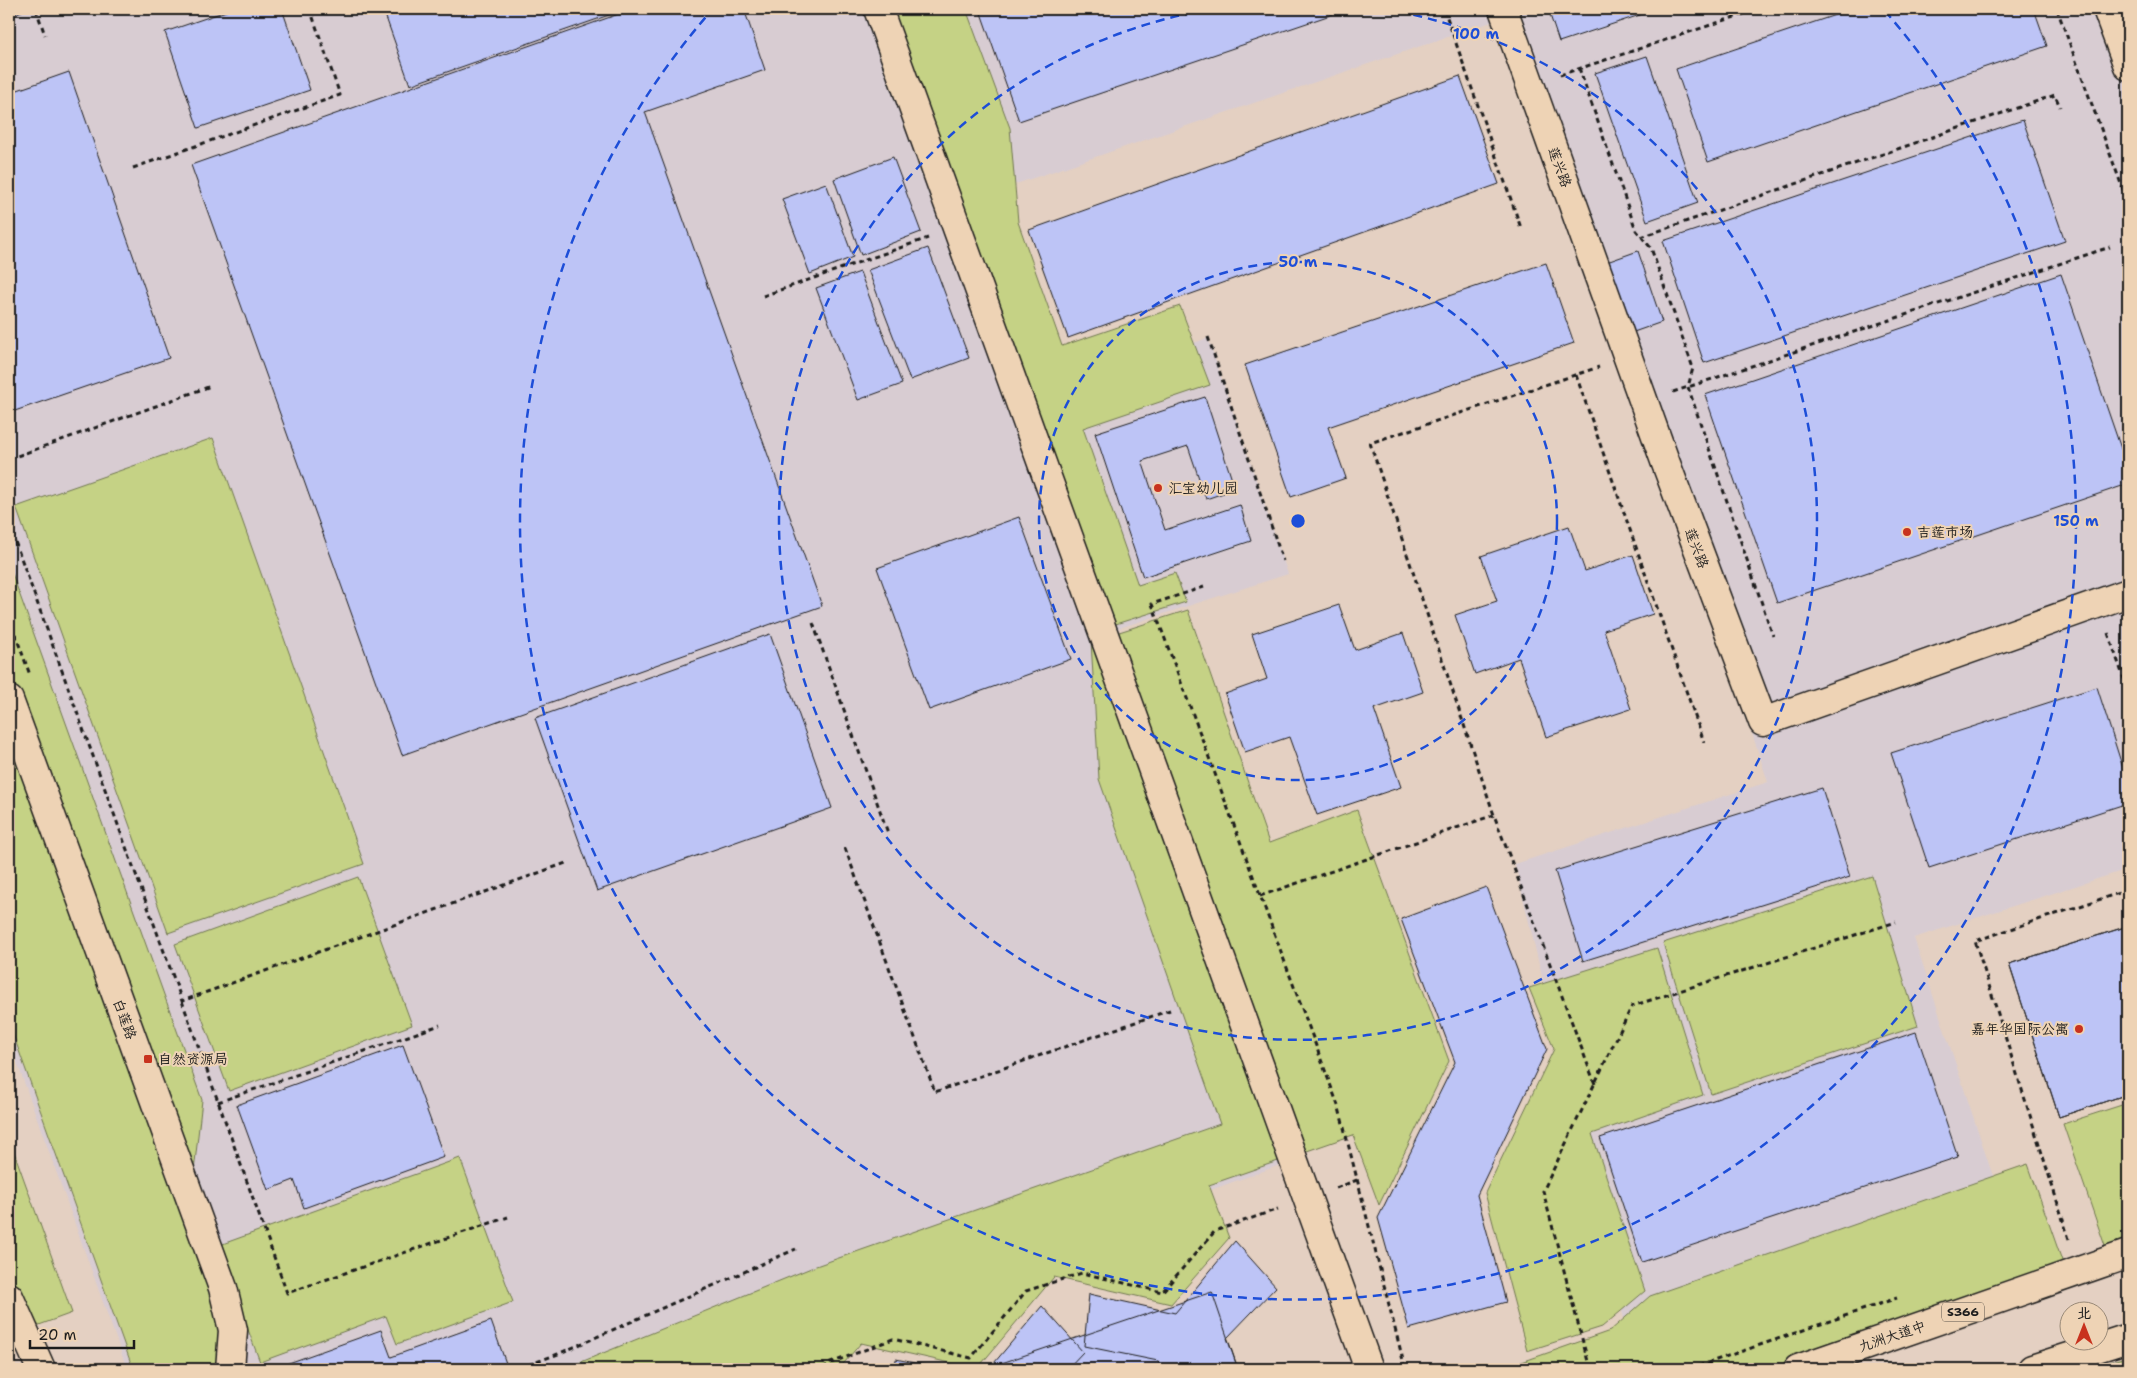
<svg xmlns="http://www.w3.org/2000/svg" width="2137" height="1378" font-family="'Shantell Sans','LXGW WenKai TC',sans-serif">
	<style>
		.built { fill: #d8ccd2 }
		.green { fill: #c5d285; stroke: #707750 }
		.building { fill: #bdc4f6; stroke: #1c1c1c }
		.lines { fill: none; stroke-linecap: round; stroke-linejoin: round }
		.minor-casing { stroke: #1c1c1c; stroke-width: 31 }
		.major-casing { stroke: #1c1c1c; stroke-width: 31 }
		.path { stroke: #1c1c1c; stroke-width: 3; stroke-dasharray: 5 4; stroke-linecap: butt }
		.minor { stroke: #eed3b5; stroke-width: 28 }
		.major { stroke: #eed3b5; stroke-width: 28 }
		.ring { fill: none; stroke: #1d4ed8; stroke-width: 2.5; stroke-dasharray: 9 6 }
		.poi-dot { fill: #c8321e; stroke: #eed3b5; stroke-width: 2 }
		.labels { text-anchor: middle; stroke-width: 4; stroke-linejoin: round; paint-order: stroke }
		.shield { fill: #eed3b5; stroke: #5b534a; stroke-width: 1 }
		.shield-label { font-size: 12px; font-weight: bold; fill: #1c1c1c }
		.street-label { font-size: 14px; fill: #1c1c1c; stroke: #eed3b5 }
		.poi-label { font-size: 14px; fill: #1c1c1c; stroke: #eed3b5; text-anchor: start }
		.centre { fill: #1d4ed8; stroke: #eed3b5; stroke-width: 2.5 }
		.ring-label { font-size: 15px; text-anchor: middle; font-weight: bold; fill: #1d4ed8; stroke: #eed3b5; stroke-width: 4; stroke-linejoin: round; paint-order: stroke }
	</style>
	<rect width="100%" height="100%" fill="#e4d0c2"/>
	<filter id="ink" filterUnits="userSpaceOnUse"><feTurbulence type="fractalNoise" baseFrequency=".02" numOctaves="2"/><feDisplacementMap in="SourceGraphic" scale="10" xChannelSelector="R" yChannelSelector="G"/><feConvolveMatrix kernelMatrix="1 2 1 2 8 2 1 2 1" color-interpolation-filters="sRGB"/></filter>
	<g filter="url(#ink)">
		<!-- built -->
		<path class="built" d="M 9,9 L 1503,9 L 1506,17 L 954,205 L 1026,401 L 1208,338 L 1288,574 L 1110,631 L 1302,1157 L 713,1369 L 127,1369 L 9,1040 Z
			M 1504,9 L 2107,9 L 2128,67 L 2128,869 L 1914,938 L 2030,1288 L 1636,1369 L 1515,864 L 1768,782 L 1642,397 Z"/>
		<!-- green -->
		<path class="green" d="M 870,9 L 966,9 L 1010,128 L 1018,222 L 1062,346 L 1180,306 L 1210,385 L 1083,428 L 1138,585 L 1175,573 L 1186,602 L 1090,632 Z
			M 213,438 L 364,864 L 168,933 L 16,507 Z
			M 9,565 L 202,1100 L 188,1225 L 240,1369 L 133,1369 L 9,1023 Z
			M 1188,610 L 1269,843 L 1357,810 L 1449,1061 L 1379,1205 L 1353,1135 L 1209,1185 L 1229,1238 L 1171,1304 L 1054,1277 L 977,1369 L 861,1343 L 839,1369 L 564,1369 L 816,1266 L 1220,1124 L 1099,779 L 1091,641 Z
			M 1872,876 L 1918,1026 L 1711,1094 L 1663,943 Z
			M 358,877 L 412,1025 L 229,1091 L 175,944 Z
			M 1657,948 L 1703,1095 L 1592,1134 L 1645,1291 L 1602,1327 L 1527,1351 L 1485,1193 L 1554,1049 L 1529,988 Z
			M 2128,1103 L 2128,1242 L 2106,1249 L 2063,1124 Z
			M 9,1138 L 72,1313 L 9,1336 Z
			M 460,1158 L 513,1302 L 397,1344 L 386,1316 L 260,1362 L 217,1246 Z
			M 2028,1164 L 2066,1272 L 1792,1369 L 1502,1369 L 1610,1331 L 1650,1296 Z
			M 2128,1356 L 2128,1369 L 2088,1369 Z"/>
		<!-- building -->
		<path class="building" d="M 9,9 L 27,9 L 9,16 Z
			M 232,9 L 282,9 L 310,90 L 198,128 L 165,32 Z
			M 383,9 L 626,9 L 410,85 Z
			M 633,9 L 744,9 L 765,70 L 645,112 L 822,606 L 402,755 L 191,165 Z
			M 993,9 L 1348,9 L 1019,121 L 981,13 Z
			M 1548,9 L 1658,9 L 1559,42 Z
			M 1853,9 L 2034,9 L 2047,46 L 1708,162 L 1676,69 Z
			M 1647,56 L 1698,203 L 1647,221 L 1595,73 Z
			M 69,72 L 169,358 L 9,413 L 9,93 Z
			M 1460,76 L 1499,184 L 1068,338 L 1029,230 Z
			M 2023,120 L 2065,241 L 1704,363 L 1663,241 Z
			M 893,157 L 921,232 L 861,255 L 834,179 Z
			M 826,183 L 853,257 L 810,274 L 782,199 Z
			M 928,248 L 969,358 L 910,380 L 868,270 Z
			M 1638,251 L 1662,322 L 1628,334 L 1604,263 Z
			M 1546,263 L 1574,343 L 1328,427 L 1346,478 L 1291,497 L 1245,365 Z
			M 860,272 L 902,384 L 858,400 L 816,288 Z
			M 2061,274 L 2128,469 L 2128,484 L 1777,603 L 1705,395 Z
			M 1205,397 L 1235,489 L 1206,499 L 1188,446 L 1142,461 L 1165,530 L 1240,505 L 1251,541 L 1143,577 L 1095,433 Z
			M 1019,517 L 1071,659 L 929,710 L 877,568 Z
			M 1569,526 L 1585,571 L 1633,555 L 1653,614 L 1604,630 L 1631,709 L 1546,737 L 1519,658 L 1475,674 L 1455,615 L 1497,601 L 1481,556 Z
			M 1339,605 L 1355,650 L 1403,633 L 1423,692 L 1374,709 L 1401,787 L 1317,815 L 1289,737 L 1245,752 L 1225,694 L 1267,679 L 1252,634 Z
			M 770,634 L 832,808 L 597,891 L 535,718 Z
			M 2097,687 L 2128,784 L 2128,803 L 1929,868 L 1891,753 Z
			M 1822,788 L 1850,877 L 1583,961 L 1555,871 Z
			M 1486,887 L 1547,1049 L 1477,1195 L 1506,1302 L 1409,1329 L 1378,1218 L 1455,1062 L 1401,919 Z
			M 2128,926 L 2128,1094 L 2059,1117 L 2009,964 Z
			M 2128,926 L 2128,1094 L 2059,1117 L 2009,964 Z
			M 1916,1032 L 1958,1157 L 1642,1262 L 1600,1138 Z
			M 403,1045 L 444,1157 L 304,1208 L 294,1180 L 268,1190 L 237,1105 Z
			M 1235,1241 L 1276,1287 L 1227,1338 L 1238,1369 L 1161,1369 L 1158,1361 L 1084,1346 L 1089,1294 L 1175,1313 Z
			M 1212,1292 L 1238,1369 L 984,1369 Z
			M 1042,1306 L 1083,1352 L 1067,1369 L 989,1369 Z
			M 491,1321 L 508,1369 L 272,1369 L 381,1330 L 391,1357 Z
			M 896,1359 L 942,1369 L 895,1369 Z"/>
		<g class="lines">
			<!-- minor casing -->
			<g class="minor-casing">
				<path id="minor" d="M 878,9 L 1369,1369
					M 1503,9 L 1665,461 L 1763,722 L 2128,593"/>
			</g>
			<!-- major casing -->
			<g class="major-casing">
				<path id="major" d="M 2107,9 L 2128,66
					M 9,700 L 223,1288 L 233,1330 L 230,1369
					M 9,1297 L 41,1369
					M 1798,1369 L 2128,1254
					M 2032,1369 L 2128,1338"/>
			</g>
			<!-- path -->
			<path class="path" d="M 36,9 L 45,35
				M 1444,9 L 1521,228
				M 2057,9 L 2128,203
				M 1579,68 L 1636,230 L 1651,248 L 1693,368 L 1688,387 L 1773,636
				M 1560,75 L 1759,9
				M 133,168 L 340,95 L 310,9
				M 1641,237 L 2055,95 L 2060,107
				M 763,296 L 928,238
				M 1208,337 L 1283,561
				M 1576,375 L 1704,742
				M 1673,392 L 2110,247
				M 9,459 L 211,386
				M 9,525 L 182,1001 L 566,863
				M 1204,587 L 1152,604 L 1339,1108 L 1404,1364
				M 9,617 L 30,675
				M 813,623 L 888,833
				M 2108,633 L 2128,690
				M 845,848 L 935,1092 L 1173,1009
				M 1260,896 L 1494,815
				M 182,1001 L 287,1293 L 508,1217
				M 1595,1084 L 1494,815 L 1370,443 L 1599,367
				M 218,1102 L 440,1025
				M 1336,1188 L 1357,1180
				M 2069,1239 L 1975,941 L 2128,890
				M 520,1368 L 558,1354 L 796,1249
				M 823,1369 L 828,1364 L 893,1339 L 971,1358 L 1026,1291 L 1082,1273 L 1162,1292 L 1215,1231 L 1278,1209
				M 1590,1369 L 1543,1191 L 1632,1006 L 1896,922
				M 1690,1369 L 1897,1298"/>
			<!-- minor -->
			<use href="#minor" class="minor"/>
			<!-- major -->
			<use href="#major" class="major"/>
		</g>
	</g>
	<!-- distance rings -->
	<g class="ring">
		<circle cx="1298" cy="521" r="259"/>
		<path d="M1384 9A519 519 0 1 1 1212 9"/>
		<path d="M1885 11A778 778 0 1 1 711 11"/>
	</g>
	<!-- markers -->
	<g class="poi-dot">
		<circle cx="1158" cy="488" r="5"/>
		<circle cx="1907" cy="532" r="5"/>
		<circle cx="2079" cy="1029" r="5"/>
		<rect x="143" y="1054" width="10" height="10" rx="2.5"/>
	</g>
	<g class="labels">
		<!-- shield labels -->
		<rect class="shield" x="1942" y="1302.5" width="42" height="19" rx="4"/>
		<g class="shield-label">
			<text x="1963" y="1316">S366</text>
		</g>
		<!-- street labels -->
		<g class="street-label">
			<text transform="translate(1560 167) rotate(70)" y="5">莲兴路</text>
			<text transform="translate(1697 548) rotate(69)" y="5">莲兴路</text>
			<text transform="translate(125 1019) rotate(70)" y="5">白莲路</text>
			<text transform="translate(1892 1336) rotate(-19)" y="5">九洲大道中</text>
		</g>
		<!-- poi labels -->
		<g class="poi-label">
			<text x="1168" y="493">汇宝幼儿园</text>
			<text x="1917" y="537">吉莲市场</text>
			<text x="2069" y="1034" text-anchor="end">嘉年华国际公寓</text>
			<text x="158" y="1064">自然资源局</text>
		</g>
	</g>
	<circle cx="1298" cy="521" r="8" class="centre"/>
	<g class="ring-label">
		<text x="1476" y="39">100 m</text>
		<text x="1298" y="267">50 m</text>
		<text x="2076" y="526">150 m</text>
	</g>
	<!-- margin -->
	<rect width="2137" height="1378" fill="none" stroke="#eed3b5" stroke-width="30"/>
	<rect x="15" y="15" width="2107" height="1348" fill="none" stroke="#1c1c1c" stroke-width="2" filter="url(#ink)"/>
	<!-- north arrow -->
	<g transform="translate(2084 1326)"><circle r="24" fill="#eed3b5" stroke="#9a8a78"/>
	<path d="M0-4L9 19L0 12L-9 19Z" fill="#c8321e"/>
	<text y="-8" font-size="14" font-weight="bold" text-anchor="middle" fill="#1c1c1c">北</text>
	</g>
	<!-- scale -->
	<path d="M30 1340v8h104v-8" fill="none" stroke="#1c1c1c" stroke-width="2.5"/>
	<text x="38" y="1340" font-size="15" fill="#1c1c1c" stroke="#eed3b5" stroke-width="4" paint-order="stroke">20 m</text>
</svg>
